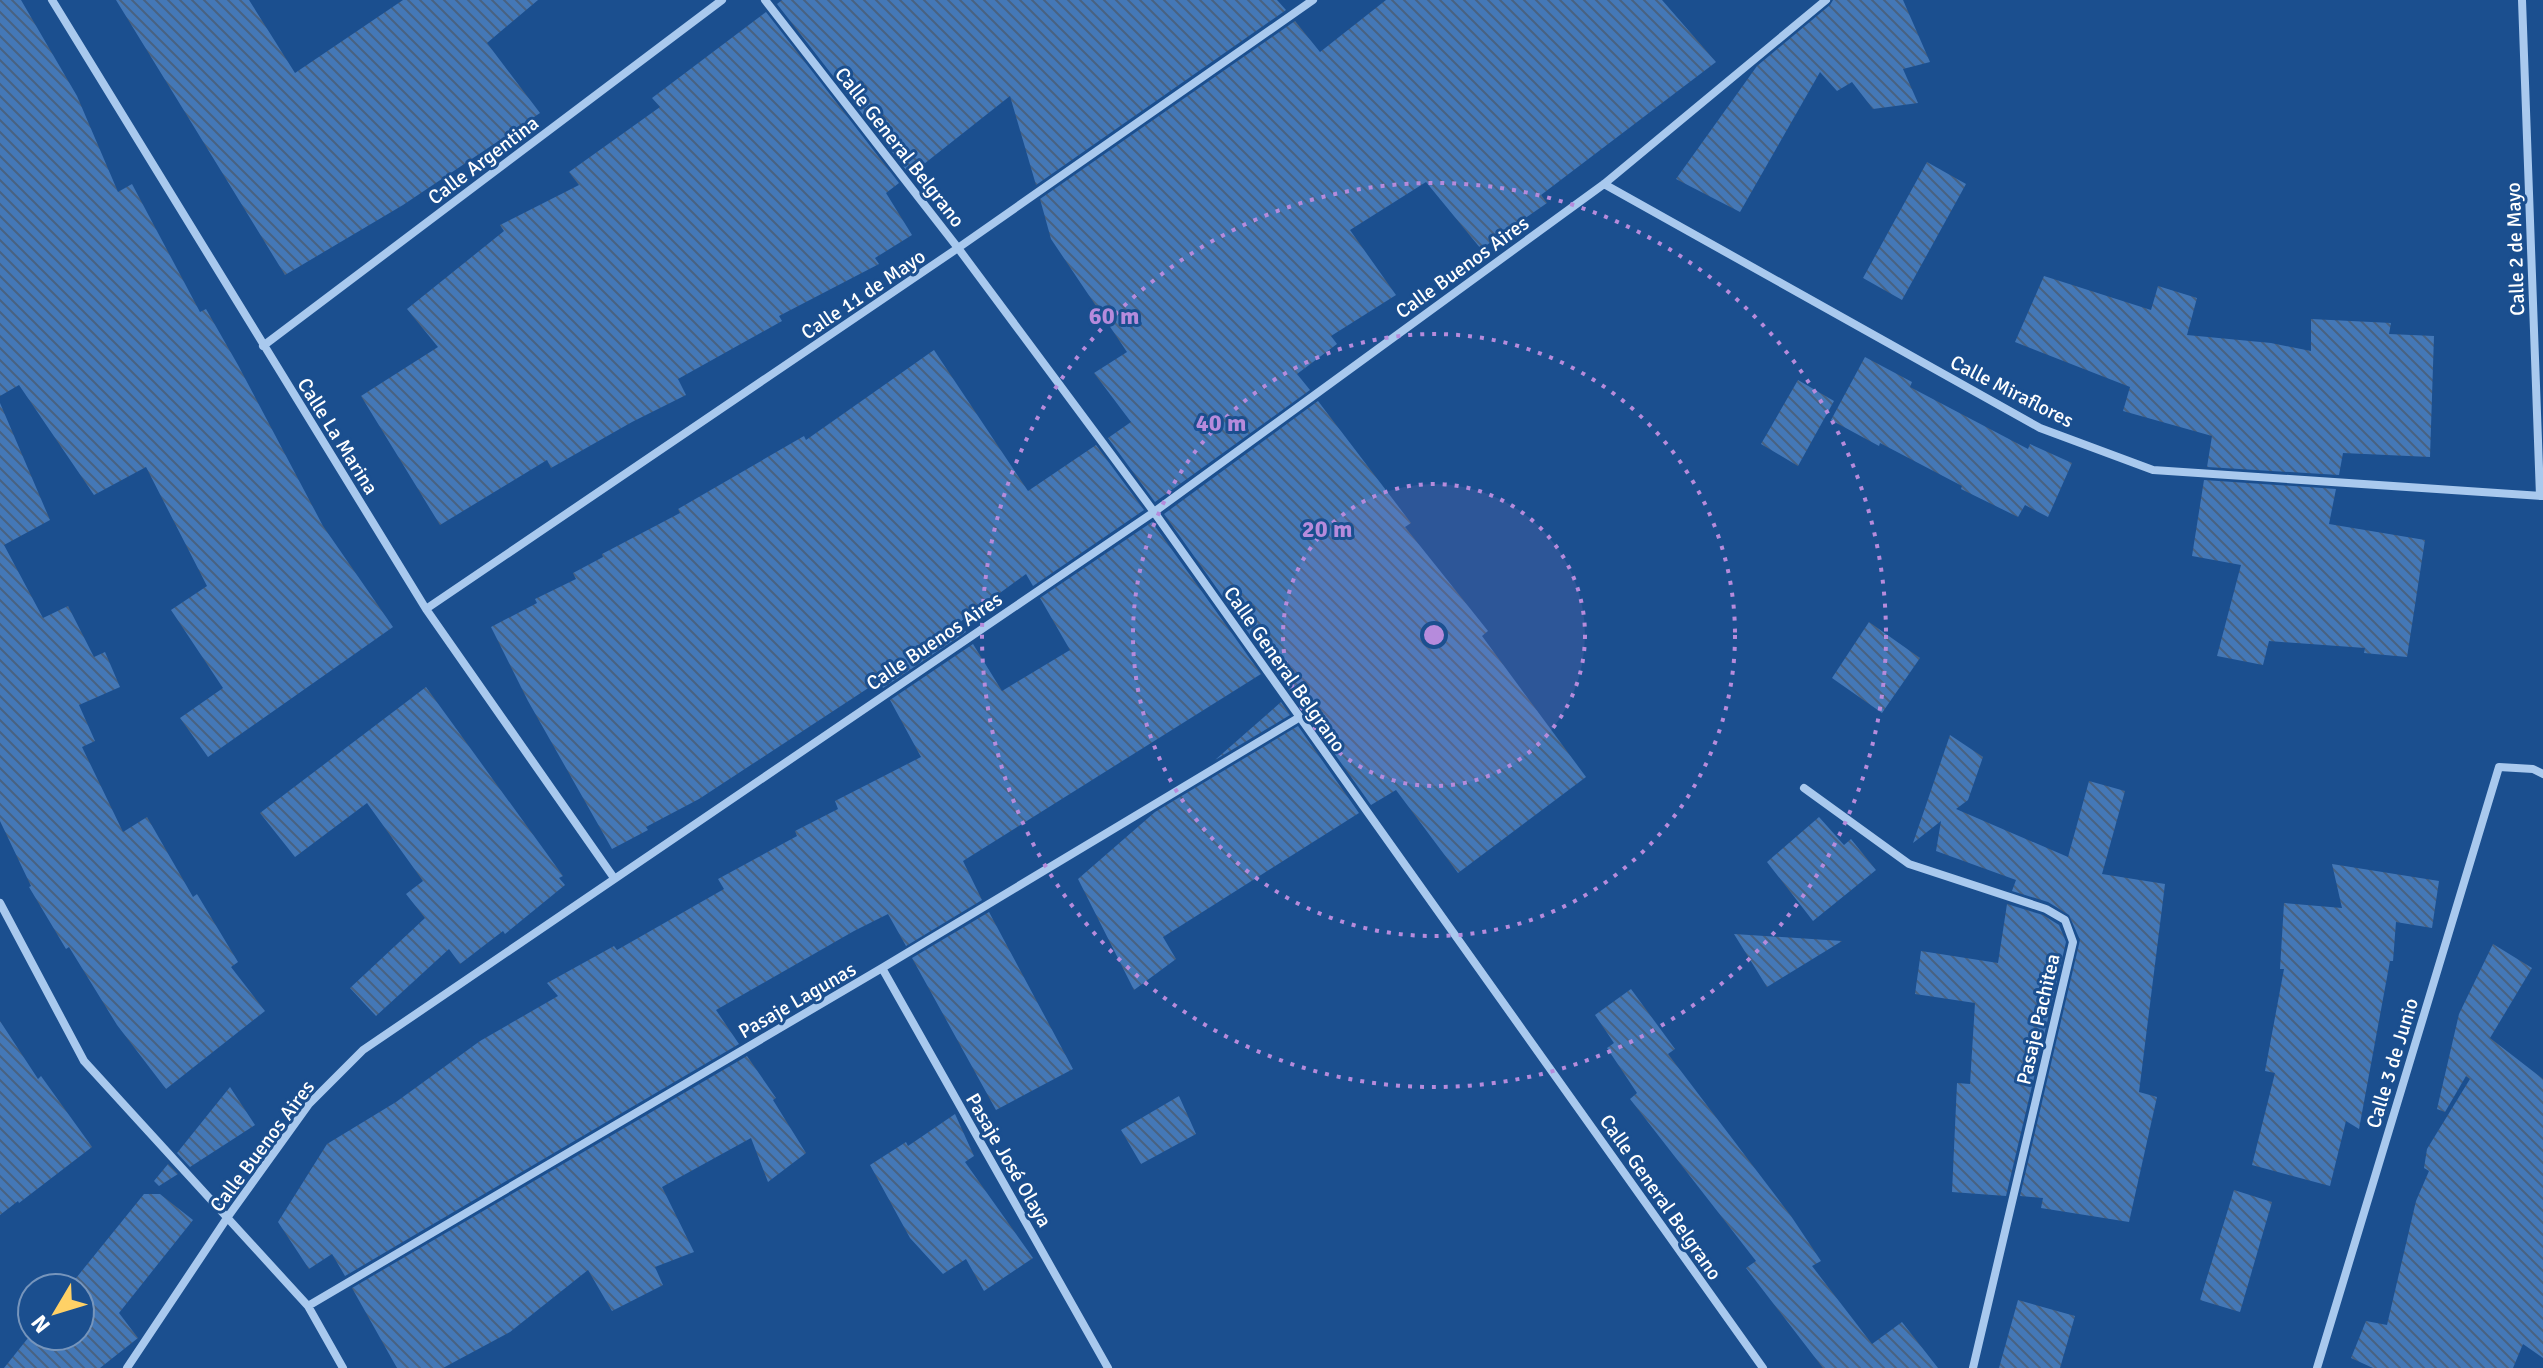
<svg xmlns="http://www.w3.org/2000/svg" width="2543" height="1368" font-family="Signika,sans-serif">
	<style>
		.building { fill: url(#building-back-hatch) }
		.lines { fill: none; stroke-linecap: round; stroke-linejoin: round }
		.street { stroke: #a9c9ee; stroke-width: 8 }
		.ring { fill: none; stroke: #b68bdc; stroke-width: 4; stroke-dasharray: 4 8 }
		.labels { text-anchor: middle; stroke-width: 6; stroke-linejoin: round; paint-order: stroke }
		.street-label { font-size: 20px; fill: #fff; stroke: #1b4f8f }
		.centre { fill: #b68bdc; stroke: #1b4f8f; stroke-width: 4 }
		.ring-label { font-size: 24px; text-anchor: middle; font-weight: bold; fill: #b68bdc; stroke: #1b4f8f; stroke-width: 6; stroke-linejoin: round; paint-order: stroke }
	</style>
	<defs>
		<pattern id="building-back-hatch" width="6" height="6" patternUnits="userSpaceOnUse" patternTransform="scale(2)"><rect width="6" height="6" fill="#4478b7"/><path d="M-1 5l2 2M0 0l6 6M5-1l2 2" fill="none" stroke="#486282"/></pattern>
	</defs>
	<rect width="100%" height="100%" fill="#1b4f8f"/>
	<!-- building -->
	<path class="building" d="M 0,0 L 21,0 L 77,96 L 118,192 L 132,184 L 200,312 L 206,309 L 238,365 L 323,526 L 393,627 L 208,757 L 180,718 L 223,688 L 171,610 L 207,586 L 146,467 L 94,495 L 19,385 L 0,396 Z
		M 116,0 L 249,0 L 295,73 L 403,0 L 538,0 L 487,43 L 540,113 L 403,205 L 285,275 Z
		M 782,0 L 1277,0 L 1286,10 L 1036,185 L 1010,96 L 910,175 L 777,4 Z
		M 1386,0 L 1662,0 L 1716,62 L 1541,195 L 1547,203 L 1481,249 L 1426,182 L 1350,230 L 1396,295 L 1331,336 L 1337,344 L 1297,374 L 1310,390 L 1155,502 L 1108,438 L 1131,422 L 1094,373 L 1127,352 L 1051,239 L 1040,199 L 1295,21 L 1320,52 Z
		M 1833,0 L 1903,0 L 1930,62 L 1903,69 L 1918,103 L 1873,109 L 1852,82 L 1837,91 L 1820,72 L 1740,212 L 1676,179 L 1757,66 L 1830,5 Z
		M 766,12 L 899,183 L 886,193 L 912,235 L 875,258 L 879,264 L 779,316 L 782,321 L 678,379 L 686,395 L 632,422 L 551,468 L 547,460 L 440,525 L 361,396 L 438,347 L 407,309 L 504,231 L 500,225 L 579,185 L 569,172 L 660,107 L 652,98 Z
		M 1927,162 L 1966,184 L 1902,300 L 1863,278 Z
		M 2044,276 L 2151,310 L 2158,286 L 2197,298 L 2187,335 L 2271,343 L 2311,351 L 2311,319 L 2391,323 L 2389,334 L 2434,336 L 2430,457 L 2343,453 L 2339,475 L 2207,467 L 2212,436 L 2123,411 L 2130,387 L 2015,342 Z
		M 934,350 L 1028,491 L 1096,445 L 1144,510 L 1033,586 L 1026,574 L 960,622 L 966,632 L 883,688 L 879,681 L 699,799 L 646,827 L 648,830 L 612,849 L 528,701 L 491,627 L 537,603 L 535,599 L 576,579 L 573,573 L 603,557 L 602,554 L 680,513 L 678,509 L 804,436 L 806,440 Z
		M 1865,357 L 1912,382 L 1910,387 L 2028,449 L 2030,444 L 2072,463 L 2048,517 L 2025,505 L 2018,517 L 1961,489 L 1962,486 L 1880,443 L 1879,446 L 1831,420 Z
		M 1798,380 L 1834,401 L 1798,466 L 1761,444 Z
		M 1318,401 L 1411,523 L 1405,527 L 1488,631 L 1482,636 L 1586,777 L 1458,873 L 1396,790 L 1371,805 L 1164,514 Z
		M 0,403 L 50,520 L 4,545 L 43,618 L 68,606 L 94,657 L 105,652 L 120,687 L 79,705 L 95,741 L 82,747 L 123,832 L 147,817 L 193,897 L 197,894 L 238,962 L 231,967 L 265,1011 L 166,1089 L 117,1025 L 69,947 L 66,949 L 29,887 L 31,886 L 0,821 Z
		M 2204,480 L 2336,489 L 2329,524 L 2425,540 L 2407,657 L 2364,653 L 2365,648 L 2269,641 L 2263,665 L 2217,656 L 2241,565 L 2192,556 Z
		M 1152,522 L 1261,674 L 963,861 L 982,900 L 906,946 L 888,914 L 854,931 L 716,1010 L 739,1044 L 345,1276 L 332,1254 L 309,1269 L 278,1222 L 327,1144 L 396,1102 L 480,1041 L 558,996 L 547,983 L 614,946 L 617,950 L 724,889 L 718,879 L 797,836 L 795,831 L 838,809 L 835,801 L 921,757 L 890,700 L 973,644 L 1002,691 L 1070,650 L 1040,598 Z
		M 1869,622 L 1920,658 L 1882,713 L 1832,678 Z
		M 426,687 L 563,876 L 559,878 L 565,885 L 505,934 L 503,931 L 460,964 L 449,949 L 376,1016 L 350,988 L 425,918 L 406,894 L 423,881 L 367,803 L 295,857 L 260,813 Z
		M 1281,702 L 1290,715 L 1215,760 Z
		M 1298,726 L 1359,813 L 1163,937 L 1176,959 L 1134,990 L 1078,879 L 1155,812 Z
		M 1950,735 L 1983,757 L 1968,800 L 1956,809 L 2068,857 L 2089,781 L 2125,791 L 2102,874 L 2165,884 L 2139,1092 L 2157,1097 L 2129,1222 L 2041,1208 L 2043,1198 L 2020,1196 L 2080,940 L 2069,915 L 2048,902 L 2012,891 L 2016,880 L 1936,851 L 1941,821 L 1913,843 Z
		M 1819,817 L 1844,845 L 1851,839 L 1876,870 L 1813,921 L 1767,862 Z
		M 2332,864 L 2439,881 L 2432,928 L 2396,922 L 2393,961 L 2390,961 L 2359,1129 L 2346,1121 L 2330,1186 L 2252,1165 L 2275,1073 L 2265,1071 L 2284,969 L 2280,969 L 2284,903 L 2342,908 Z
		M 2007,904 L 2043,915 L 2059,925 L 2066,942 L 2006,1196 L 1952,1192 L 1957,1083 L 1970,1084 L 1975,1003 L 1915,994 L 1921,951 L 1998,963 Z
		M 989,912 L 1073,1069 L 996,1110 L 912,958 Z
		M 1734,934 L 1842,941 L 1767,987 Z
		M 2493,944 L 2532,968 L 2490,1038 L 2543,1079 L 2543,1358 L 2523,1344 L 2513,1368 L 2373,1368 L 2351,1358 L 2366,1321 L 2387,1325 L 2416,1201 L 2429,1171 L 2424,1168 L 2427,1149 L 2470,1079 L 2466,1076 L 2445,1112 L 2437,1109 L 2459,1014 Z
		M 1631,989 L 1675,1049 L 1668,1054 L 1791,1216 L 1821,1261 L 1812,1266 L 1872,1344 L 1902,1322 L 1938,1368 L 1823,1368 L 1746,1268 L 1756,1261 L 1630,1099 L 1637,1093 L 1607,1048 L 1614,1043 L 1595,1015 Z
		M 0,1021 L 38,1079 L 41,1076 L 92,1147 L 19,1203 L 18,1201 L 0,1215 Z
		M 747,1056 L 776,1098 L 773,1100 L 806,1153 L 768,1182 L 751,1138 L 662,1187 L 694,1252 L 655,1267 L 663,1285 L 612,1311 L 588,1270 L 510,1332 L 443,1368 L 397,1368 L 352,1288 Z
		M 230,1087 L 255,1125 L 190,1167 L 177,1153 Z
		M 1179,1096 L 1196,1134 L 1141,1164 L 1121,1130 Z
		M 955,1114 L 974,1156 L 965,1162 L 1033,1258 L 984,1291 L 966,1259 L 943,1274 L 910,1238 L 870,1165 L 906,1142 L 908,1146 Z
		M 168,1164 L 178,1174 L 159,1186 L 154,1181 Z
		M 2234,1190 L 2272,1202 L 2240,1312 L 2200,1300 Z
		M 144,1194 L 160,1194 L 193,1220 L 119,1313 L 138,1338 L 100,1368 L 4,1368 L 32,1333 L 32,1336 L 80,1336 L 80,1288 L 68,1288 Z
		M 2018,1300 L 2075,1316 L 2060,1368 L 1999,1368 Z"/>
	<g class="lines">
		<!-- street -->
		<path class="street" d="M 52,0 L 426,609 L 614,878
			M 765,0 L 958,248 L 1154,512 L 1763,1368
			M 2522,0 L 2540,496
			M 1604,184 L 2040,428 L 2153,470 L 2543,496
			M 263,346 L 722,0
			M 426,609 L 958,248 L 1313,0
			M 1804,788 L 1909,864 L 2046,909 L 2065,920 L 2073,942 L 1973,1368
			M 0,903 L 84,1061 L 308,1306 L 343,1368
			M 882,968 L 1108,1368
			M 308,1306 L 882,968 L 1300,717
			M 127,1368 L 227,1218 L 309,1104 L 363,1050 L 1154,512 L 1604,184 L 1826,0
			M 2317,1368 L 2499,767 L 2533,769 L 2543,774"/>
	</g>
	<!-- distance rings -->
	<circle cx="1434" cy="635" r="151" fill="#b68bdc" fill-opacity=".12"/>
	<g class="ring">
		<circle cx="1434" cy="635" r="151"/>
		<circle cx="1434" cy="635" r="301"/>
		<circle cx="1434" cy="635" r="452"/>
	</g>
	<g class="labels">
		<!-- street labels -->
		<g class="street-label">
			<text transform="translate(900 147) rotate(52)" y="7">Calle General Belgrano</text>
			<text transform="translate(483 160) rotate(-37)" y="7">Calle Argentina</text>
			<text transform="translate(2515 249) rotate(-92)" y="7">Calle 2 de Mayo</text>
			<text transform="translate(1462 267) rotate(-36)" y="7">Calle Buenos Aires</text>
			<text transform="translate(863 294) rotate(-34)" y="7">Calle 11 de Mayo</text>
			<text transform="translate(2012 391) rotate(27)" y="7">Calle Miraflores</text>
			<text transform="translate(338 436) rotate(58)" y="7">Calle La Marina</text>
			<text transform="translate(934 641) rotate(-34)" y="7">Calle Buenos Aires</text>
			<text transform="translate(1285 669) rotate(55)" y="7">Calle General Belgrano</text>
			<text transform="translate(797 1000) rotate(-30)" y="7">Pasaje Lagunas</text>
			<text transform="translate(2038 1019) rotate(-77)" y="7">Pasaje Pachitea</text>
			<text transform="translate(2392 1063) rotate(-73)" y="7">Calle 3 de Junio</text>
			<text transform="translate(262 1146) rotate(-53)" y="7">Calle Buenos Aires</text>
			<text transform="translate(1009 1160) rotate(60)" y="7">Pasaje José Olaya</text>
			<text transform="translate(1661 1197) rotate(55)" y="7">Calle General Belgrano</text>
		</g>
	</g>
	<circle cx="1434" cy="635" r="12" class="centre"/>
	<g class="ring-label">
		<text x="1114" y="324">60 m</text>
		<text x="1221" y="431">40 m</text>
		<text x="1327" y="537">20 m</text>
	</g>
	<!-- north arrow -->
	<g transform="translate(56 1312) rotate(232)"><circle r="38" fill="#1b4f8f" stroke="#7695bc" stroke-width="2"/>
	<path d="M0-6L14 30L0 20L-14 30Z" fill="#ffd166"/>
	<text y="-12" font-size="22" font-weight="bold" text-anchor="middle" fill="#ffffff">N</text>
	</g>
</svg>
